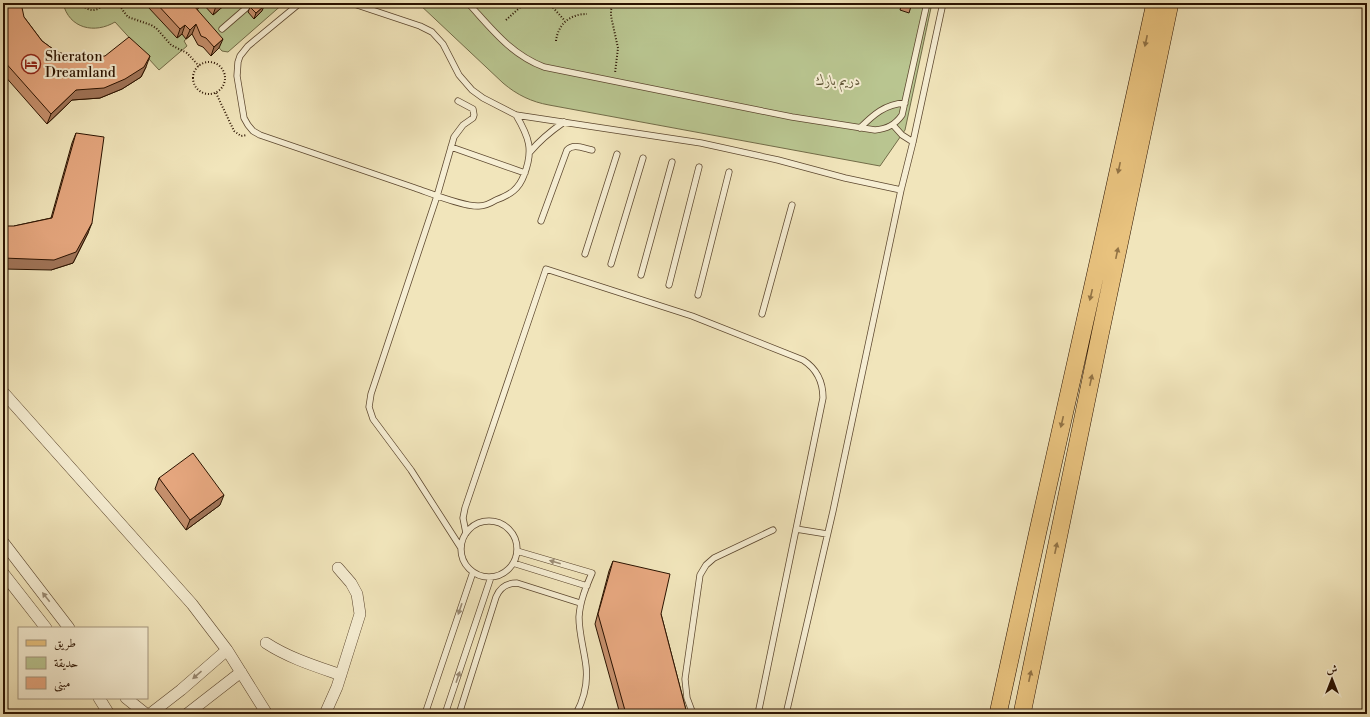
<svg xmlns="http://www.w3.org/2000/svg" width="1370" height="717" font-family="'Libre Bodoni',Amiri,serif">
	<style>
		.green { fill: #b9c590; stroke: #726c48 }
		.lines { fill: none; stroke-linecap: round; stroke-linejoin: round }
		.lane-casing { stroke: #5c472f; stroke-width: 7 }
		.street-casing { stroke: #5c472f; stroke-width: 12 }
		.primary-casing { stroke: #2a1200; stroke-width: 18 }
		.path { stroke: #2a1200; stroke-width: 2; stroke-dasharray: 1 2; stroke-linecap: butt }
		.lane { stroke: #f6eed3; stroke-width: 5.5 }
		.street { stroke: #f6eed3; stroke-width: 11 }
		.primary { stroke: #e8c27e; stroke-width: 17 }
		.wall { fill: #c6906d; stroke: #2a1200 }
		.shaded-wall { fill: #a17559; stroke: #2a1200 }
		.building { fill: #e6a77f; stroke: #2a1200 }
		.oneway { fill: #927345 }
		.oneway2 { fill: #9a8b74 }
		.labels { text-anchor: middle; stroke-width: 4; stroke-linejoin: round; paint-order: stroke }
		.poi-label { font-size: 14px; fill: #2a1200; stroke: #f6eed3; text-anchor: start }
		.park-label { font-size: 14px; font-style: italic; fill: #5c5132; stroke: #f6eed3 }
	</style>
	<rect width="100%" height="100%" fill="#f1e5bb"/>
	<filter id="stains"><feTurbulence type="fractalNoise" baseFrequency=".005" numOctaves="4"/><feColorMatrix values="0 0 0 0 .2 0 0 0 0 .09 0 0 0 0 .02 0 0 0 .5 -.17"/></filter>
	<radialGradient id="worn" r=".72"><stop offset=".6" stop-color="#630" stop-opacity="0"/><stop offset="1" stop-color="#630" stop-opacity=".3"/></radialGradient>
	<!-- green -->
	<path class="green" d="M 63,3 L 284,3 L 228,52 L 222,51 L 200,27 L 184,41 L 187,46 L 159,70 L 115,22 C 95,34 69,29 63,3 Z
		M 418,3 L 932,3 L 905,130 L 880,166 L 549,105 C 532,102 517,95 503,83 Z"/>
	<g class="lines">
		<!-- lane casing -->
		<g class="lane-casing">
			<path id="lane" d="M 300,3 L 248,46 L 240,56 L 238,62 L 237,76 L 244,118 L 248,125 L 253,131 L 260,135 C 312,153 363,170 415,188 C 430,193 464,207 479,206 C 485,206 491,203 496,200 C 510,195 519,189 524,175 C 534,150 529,137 516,115
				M 351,3 L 420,26 L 432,32 L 443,44 L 459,75 L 472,90 L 483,98 L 516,115 L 701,143 L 778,160 L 845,178 L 901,190
				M 468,3 C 491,28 510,54 544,67 L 792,117 L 875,130 C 887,129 895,125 902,115 L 927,3
				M 222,29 L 252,3
				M 458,101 L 473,109 L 474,115 L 473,118 L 463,125 L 454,137 L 437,196 L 371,394 L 369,407 L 373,419 L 411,470 L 461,548
				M 893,125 L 902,135 L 913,142
				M 860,128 C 873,115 885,104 905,103
				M 451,147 L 525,173
				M 530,152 C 540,140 551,131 564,122
				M 541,221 L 567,150 C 573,143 583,148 592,150
				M 585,254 L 617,154
				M 611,264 L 643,158
				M 641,275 L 672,162
				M 669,285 L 699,167
				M 698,295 L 729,172
				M 762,314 L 792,205
				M461 549a28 28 0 1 1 56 0a28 28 0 1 1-56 0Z
				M 796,529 L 827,534
				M 466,533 L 463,518 L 465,508 L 546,269 L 692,316 L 803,360 C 817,369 823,381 823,398 L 758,714
				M 517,551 L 592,573 C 586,587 580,601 579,617 C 579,634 584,649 586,666 C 588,683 584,699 576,714
				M 513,563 L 587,586
				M 425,714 L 473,572
				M 445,714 L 491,577
				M 459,714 L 496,597 C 500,587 507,583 517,583 L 580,603
				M 693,714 L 687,698 L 685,679 L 700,575 L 706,565 L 714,558 L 773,530
				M 786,714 L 833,511 L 901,190 L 913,142 L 943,3"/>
		</g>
		<!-- street casing -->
		<g class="street-casing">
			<path id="street" d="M 3,392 L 192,604 L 227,650 L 267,714
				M 3,542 L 69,628
				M 3,573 L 46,628
				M 266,643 C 289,658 315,666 341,675
				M 99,698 L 109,714
				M 126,698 L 146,714
				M 150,714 L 181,690 L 227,650
				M 187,714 L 241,672
				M 325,714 L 337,687 L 360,614 L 357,594 L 351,583 L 338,568"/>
		</g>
		<!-- primary casing -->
		<g class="primary-casing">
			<path id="primary" d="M 998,714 L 1038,531 L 1100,254 L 1155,3
				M 1022,714 L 1100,335 L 1170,3"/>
		</g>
		<!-- path -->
		<path class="path" d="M 81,3 C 87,12 98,13 104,3
			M 118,3 L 124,12 L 128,17 L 151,25 L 156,28 L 171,45 L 187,53 L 199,66
			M 549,3 L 565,21
			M 613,3 L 611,10 L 611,16 L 618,48 L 615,73
			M 506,20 L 525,3
			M 556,41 C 558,24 570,14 587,14
			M193 78a16 16 0 1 1 32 0a16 16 0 1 1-32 0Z
			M 216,93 L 234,131 L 241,136 L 247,135"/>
		<!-- lane -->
		<use href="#lane" class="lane"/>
		<!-- street -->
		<use href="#street" class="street"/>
		<!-- primary -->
		<use href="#primary" class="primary"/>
	</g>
	<!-- wall -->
	<path class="wall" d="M 3,3 L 24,17 L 42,41 L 57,52 L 79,58 L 146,67 L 141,77 L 122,89 L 100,98 L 72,100 L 47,124 L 3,74 Z
		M 132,3 L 227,3 L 213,15 L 203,4 L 197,9 L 219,48 L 211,56 L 203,47 L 198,45 L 192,34 L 186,39 L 182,34 L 177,38 L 148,7 L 140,7 L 133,4 Z
		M 902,3 L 912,3 L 909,13 L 900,10 Z
		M 250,7 L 262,11 L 254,19 L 248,12 Z
		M 76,133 L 88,233 L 73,263 L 51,270 L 14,226 L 51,218 L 72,143 Z
		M 159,478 L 220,505 L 186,530 L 155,489 Z
		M 613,561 L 661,614 L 687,714 L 620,714 L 595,624 L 609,571 Z"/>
	<!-- shaded-wall -->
	<path class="shaded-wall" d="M 141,3 L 150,3 L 148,7 L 140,7 Z
		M 197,3 L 203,3 L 203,4 L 191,15 L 194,6 Z
		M 220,3 L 227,3 L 213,15 L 216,6 Z
		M 493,3 L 505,3 L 505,4 L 492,4 Z
		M 264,6 L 262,11 L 254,19 L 256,13 Z
		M 196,24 L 192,34 L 186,39 L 190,30 Z
		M 185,25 L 182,34 L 177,38 L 180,29 Z
		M 223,39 L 219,48 L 211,56 L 214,47 Z
		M 150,56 L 146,67 L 141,77 L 122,89 L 100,98 L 72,100 L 47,124 L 51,114 L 76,90 Z
		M 92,223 L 88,233 L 73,263 L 51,270 L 3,269 L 3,258 Z
		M 224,495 L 220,505 L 186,530 L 190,520 Z"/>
	<!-- building -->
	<path class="building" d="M 3,3 L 21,3 L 24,17 L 42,41 L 57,52 L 79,58 L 105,56 L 129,37 L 150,56 L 144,67 L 125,79 L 104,88 L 76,90 L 51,114 L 3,60 Z
		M 156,3 L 197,3 L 194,6 L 223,39 L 214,47 L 206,38 L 201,36 L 196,24 L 190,30 L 185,25 L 180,29 Z
		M 213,3 L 220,3 L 216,6 Z
		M 254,3 L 262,3 L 264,6 L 256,13 L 250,7 Z
		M 902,3 L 912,3 L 911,7 L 902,5 Z
		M 76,133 L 104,137 L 92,223 L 76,252 L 54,260 L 3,258 L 3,226 L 14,226 L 52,218 Z
		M 193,453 L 224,495 L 190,520 L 159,478 Z
		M 613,561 L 670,574 L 661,614 L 687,714 L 626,714 L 598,614 Z"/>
	<!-- one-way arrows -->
	<defs><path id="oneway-solid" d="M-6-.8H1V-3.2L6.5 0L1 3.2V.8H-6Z"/></defs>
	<g class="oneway">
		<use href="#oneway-solid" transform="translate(1146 41) rotate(102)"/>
		<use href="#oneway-solid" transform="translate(1119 168) rotate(102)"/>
		<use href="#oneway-solid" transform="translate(1117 253) rotate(-78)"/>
		<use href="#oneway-solid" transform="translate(1091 295) rotate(103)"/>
		<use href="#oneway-solid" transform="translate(1091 380) rotate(-78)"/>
		<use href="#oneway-solid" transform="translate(1062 422) rotate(103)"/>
		<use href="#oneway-solid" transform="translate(1056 548) rotate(-78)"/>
		<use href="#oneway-solid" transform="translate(1030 676) rotate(-78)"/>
	</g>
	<g class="oneway2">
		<use href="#oneway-solid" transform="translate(555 562) rotate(-164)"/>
		<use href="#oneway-solid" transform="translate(46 597) rotate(-128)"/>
		<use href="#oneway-solid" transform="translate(460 609) rotate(109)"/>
		<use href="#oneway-solid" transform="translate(197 675) rotate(139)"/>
		<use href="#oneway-solid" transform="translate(458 677) rotate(-71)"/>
	</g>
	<!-- icons -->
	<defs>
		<g id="hotel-ring" transform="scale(1)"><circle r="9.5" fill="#f6eed3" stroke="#8f2418" stroke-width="1.5"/><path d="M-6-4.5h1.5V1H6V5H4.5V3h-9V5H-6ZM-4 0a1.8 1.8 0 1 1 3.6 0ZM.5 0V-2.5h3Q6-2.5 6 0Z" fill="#8f2418"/></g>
	</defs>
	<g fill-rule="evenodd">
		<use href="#hotel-ring" x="31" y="64"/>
	</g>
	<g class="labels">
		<!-- poi labels -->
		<g class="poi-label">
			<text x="45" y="61">Sheraton<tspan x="45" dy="16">Dreamland</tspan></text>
		</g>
		<!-- park labels -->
		<g class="park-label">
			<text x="838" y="85">دريم بارك</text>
		</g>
	</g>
	<!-- margin -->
	<rect width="1370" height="717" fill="none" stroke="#f1e5bb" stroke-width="16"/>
	<rect x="4" y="4" width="1362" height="709" fill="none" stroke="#2a1200" stroke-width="2"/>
	<rect x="8" y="8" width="1354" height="701" fill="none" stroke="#2a1200"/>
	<!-- legend -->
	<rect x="18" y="627" width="130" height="72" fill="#f6eed3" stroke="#a4967f"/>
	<rect x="26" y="640" width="20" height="6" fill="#e8c27e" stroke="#a4967f"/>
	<text x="54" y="647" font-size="12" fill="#2a1200">طريق</text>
	<rect x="26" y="657" width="20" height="12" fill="#b9c590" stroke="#a4967f"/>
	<text x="54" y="667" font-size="12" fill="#2a1200">حديقة</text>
	<rect x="26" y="677" width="20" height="12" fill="#e6a77f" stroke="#a4967f"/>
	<text x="54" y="687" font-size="12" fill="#2a1200">مبنى</text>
	<!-- north arrow -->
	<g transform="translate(1332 679)" stroke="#f6eed3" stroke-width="3" paint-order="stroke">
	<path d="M0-3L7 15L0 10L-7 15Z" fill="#2a1200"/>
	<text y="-6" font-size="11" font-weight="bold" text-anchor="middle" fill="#2a1200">ش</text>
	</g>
	<rect width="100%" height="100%" filter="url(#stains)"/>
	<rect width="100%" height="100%" fill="url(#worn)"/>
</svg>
